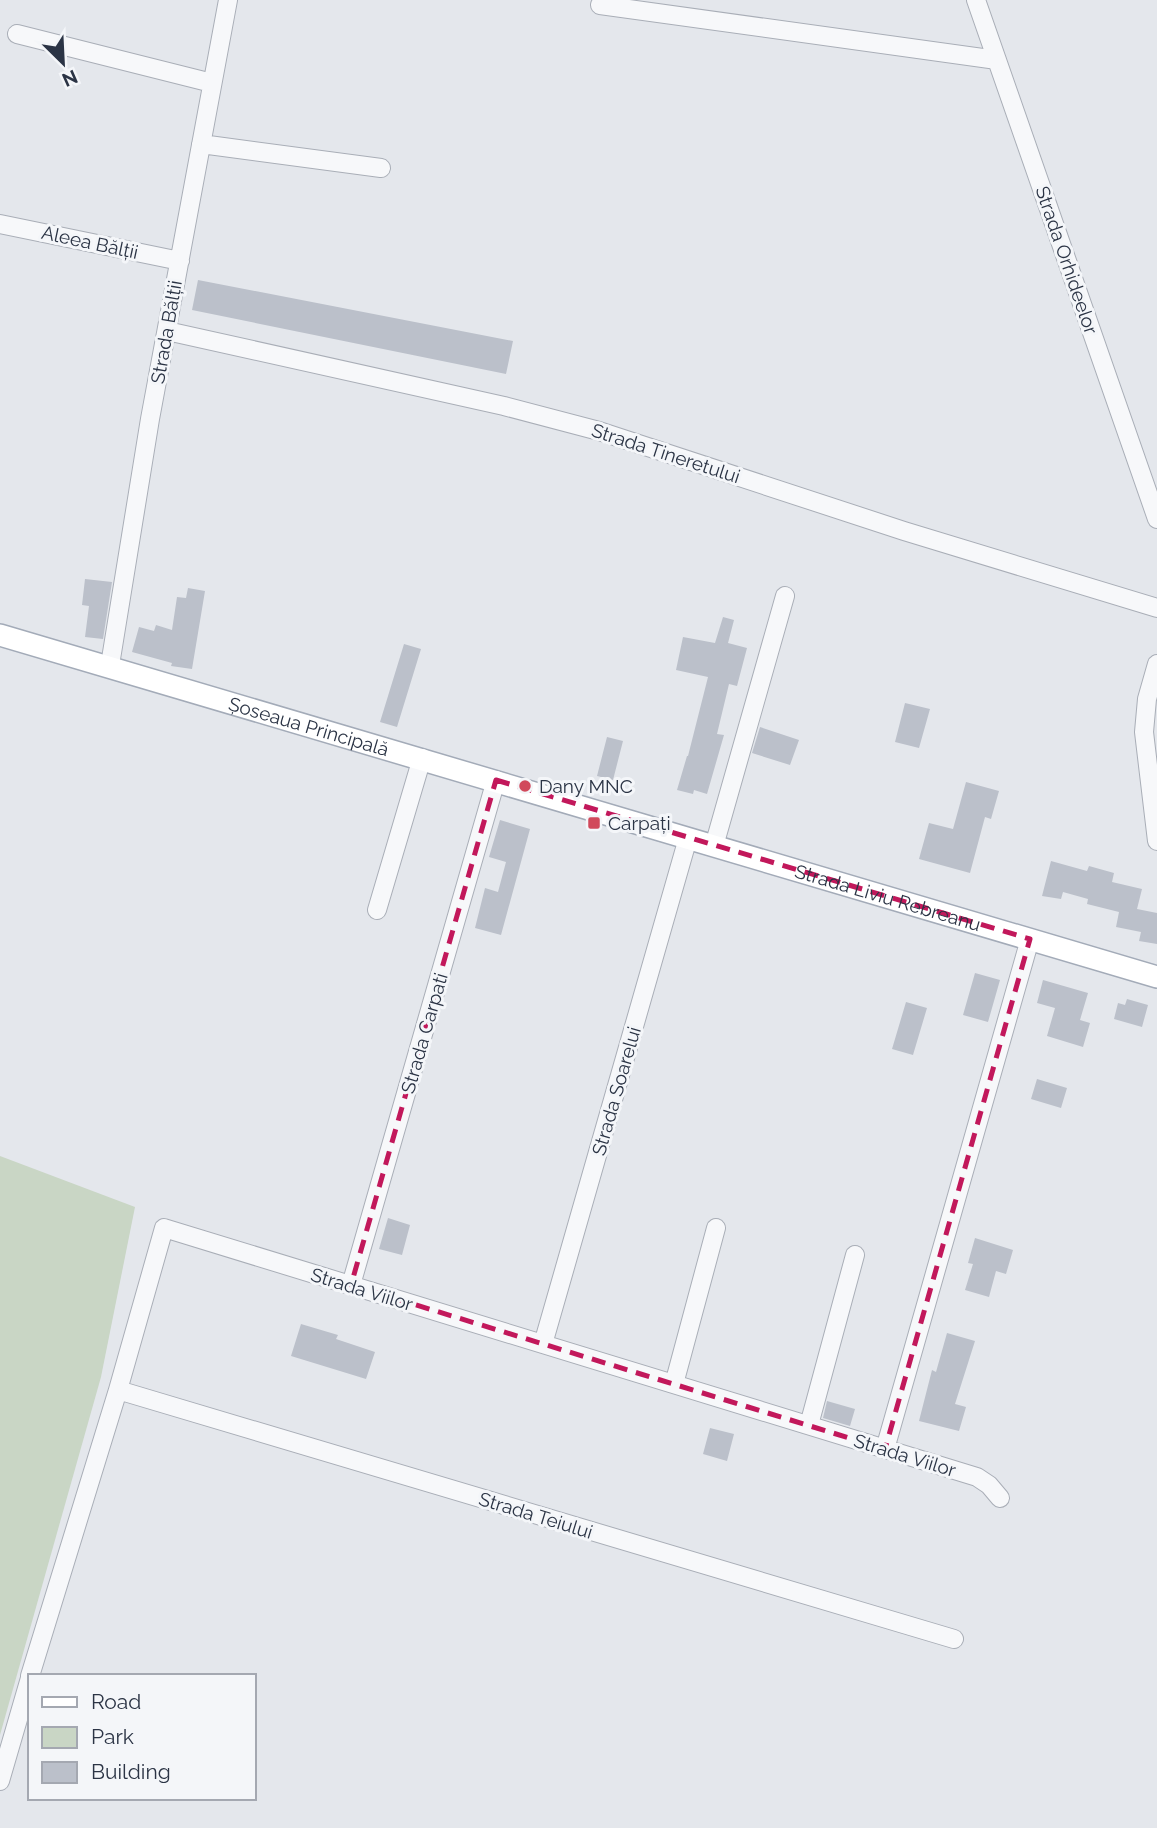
<svg xmlns="http://www.w3.org/2000/svg" width="1157" height="1828" font-family="Raleway,sans-serif">
	<style>
		.green { fill: #c9d6c5 }
		.building { fill: #bbc0ca }
		.lines { fill: none; stroke-linecap: round; stroke-linejoin: round }
		.minor-casing { stroke: #a9aeb7; stroke-width: 20 }
		.major-casing { stroke: #a3abb8; stroke-width: 24 }
		.minor { stroke: #f7f8fa; stroke-width: 18 }
		.major { stroke: #fff; stroke-width: 21 }
		.marked { fill: none; stroke: #c2185b; stroke-width: 5; stroke-dasharray: 14 9; stroke-linejoin: round }
		.poi-dot { fill: #d1495b; stroke: #f4f6f9; stroke-width: 2.5 }
		.labels { text-anchor: middle; stroke-width: 6; stroke-linejoin: round; paint-order: stroke }
		.street-label { font-size: 19px; fill: #2b3445; stroke: #f4f6f9 }
		.poi-label { font-size: 19px; fill: #2b3445; stroke: #f4f6f9; text-anchor: start }
	</style>
	<rect width="100%" height="100%" fill="#e4e7ec"/>
	<!-- green -->
	<path class="green" d="M 0,1156 L 135,1207 L 101,1377 L 0,1735 Z"/>
	<!-- building -->
	<path class="building" d="M 198,280 L 513,341 L 506,374 L 192,310 Z
		M 85,579 L 112,582 L 103,639 L 85,637 L 89,606 L 82,605 Z
		M 188,588 L 205,591 L 192,669 L 171,666 L 172,663 L 132,652 L 139,627 L 154,631 L 156,625 L 172,630 L 177,597 L 186,598 Z
		M 723,617 L 734,620 L 728,643 L 747,648 L 737,686 L 729,684 L 717,734 L 724,735 L 707,794 L 694,790 L 693,794 L 677,790 L 687,756 L 688,756 L 708,677 L 676,670 L 683,637 L 715,643 Z
		M 404,644 L 421,649 L 397,727 L 380,722 Z
		M 905,703 L 930,709 L 919,748 L 895,742 Z
		M 760,727 L 799,740 L 790,765 L 752,753 Z
		M 607,737 L 623,741 L 613,780 L 597,776 Z
		M 966,782 L 999,791 L 991,819 L 985,817 L 970,873 L 919,859 L 929,823 L 953,829 Z
		M 500,820 L 530,829 L 501,935 L 475,928 L 485,888 L 498,892 L 506,862 L 489,857 Z
		M 1051,861 L 1087,871 L 1089,866 L 1114,873 L 1112,882 L 1142,889 L 1137,909 L 1157,913 L 1157,944 L 1139,941 L 1141,932 L 1116,927 L 1119,912 L 1087,904 L 1088,899 L 1063,892 L 1061,899 L 1042,896 Z
		M 975,973 L 1000,980 L 988,1022 L 963,1015 Z
		M 1043,980 L 1088,993 L 1080,1020 L 1090,1023 L 1083,1047 L 1047,1036 L 1055,1008 L 1037,1003 Z
		M 1127,999 L 1148,1005 L 1142,1027 L 1114,1019 L 1118,1003 L 1125,1005 Z
		M 906,1002 L 927,1008 L 913,1055 L 892,1049 Z
		M 1037,1079 L 1067,1088 L 1061,1108 L 1031,1099 Z
		M 388,1218 L 410,1225 L 402,1255 L 379,1249 Z
		M 975,1238 L 1013,1250 L 1006,1274 L 996,1271 L 989,1297 L 965,1290 L 973,1264 L 968,1263 Z
		M 301,1324 L 338,1335 L 336,1339 L 375,1352 L 366,1379 L 291,1356 Z
		M 947,1333 L 975,1341 L 955,1404 L 966,1407 L 959,1431 L 919,1421 L 932,1370 L 936,1372 Z
		M 827,1401 L 855,1409 L 850,1426 L 823,1418 Z
		M 710,1428 L 734,1434 L 727,1461 L 703,1454 Z"/>
	<g class="lines">
		<!-- minor casing -->
		<g class="minor-casing">
			<path id="minor" d="M 976,0 L 1157,519
				M 600,5 L 997,60
				M 17,34 L 212,83
				M 201,144 L 381,168
				M 0,224 L 180,261
				M 167,331 L 504,406 L 599,431 L 904,531 L 1157,608
				M 1157,664 L 1147,699 L 1144,732 L 1157,841
				M 110,665 L 150,419 L 228,0
				M 714,846 L 785,596
				M 377,910 L 422,758
				M 351,1285 L 496,780
				M 543,1344 L 688,838
				M 674,1384 L 716,1228
				M 118,1390 L 954,1639
				M 809,1425 L 855,1255
				M 885,1449 L 1030,939
				M 30,1676 L 118,1390 L 164,1228 L 977,1477 L 989,1485 L 1000,1498
				M 0,1781 L 30,1678"/>
		</g>
		<!-- major casing -->
		<g class="major-casing">
			<g id="major">
				<path id="s1" d="M 0,635 L 1157,977"/>
			</g>
		</g>
		<!-- minor -->
		<use href="#minor" class="minor"/>
		<!-- major -->
		<use href="#major" class="major"/>
	</g>
	<!-- marked area -->
	<path class="marked" d="M 496,780 L 1030,939 L 885,1449 L 351,1285 Z"/>
	<!-- markers -->
	<g class="poi-dot">
		<circle cx="525" cy="786" r="7"/>
		<rect x="587" y="816" width="14" height="14" rx="3.5"/>
	</g>
	<g class="labels">
		<!-- street labels -->
		<g class="street-label">
			<text transform="translate(90 242) rotate(12)" y="7">Aleea Bălții</text>
			<text transform="translate(1067 260) rotate(71)" y="7">Strada Orhideelor</text>
			<text transform="translate(166 332) rotate(-80)" y="7">Strada Bălții</text>
			<text transform="translate(666 453) rotate(18)" y="7">Strada Tineretului</text>
			<text dy="7" stroke="none"><textPath href="#s1" startOffset="322">Șoseaua Principală</textPath></text>
			<text dy="7" stroke="none"><textPath href="#s1" startOffset="926">Strada Liviu Rebreanu</textPath></text>
			<text transform="translate(424 1033) rotate(-74)" y="7">Strada Carpati</text>
			<text transform="translate(616 1091) rotate(-74)" y="7">Strada Soarelui</text>
			<text transform="translate(362 1289) rotate(17)" y="7">Strada Viilor</text>
			<text transform="translate(905 1455) rotate(17)" y="7">Strada Viilor</text>
			<text transform="translate(536 1515) rotate(17)" y="7">Strada Teiului</text>
		</g>
		<!-- poi labels -->
		<g class="poi-label">
			<text x="539" y="793">Dany MNC</text>
			<text x="608" y="830">Carpați</text>
		</g>
	</g>
	<!-- legend -->
	<rect x="28" y="1674" width="228" height="126" fill="#f4f6f9" stroke="#a4a8b1" stroke-width="2"/>
	<rect x="42" y="1697" width="35" height="10" fill="#ffffff" stroke="#a4a8b1" stroke-width="2"/>
	<text x="91" y="1709" font-size="21" fill="#2b3445">Road</text>
	<rect x="42" y="1727" width="35" height="21" fill="#c9d6c5" stroke="#a4a8b1" stroke-width="2"/>
	<text x="91" y="1744" font-size="21" fill="#2b3445">Park</text>
	<rect x="42" y="1762" width="35" height="21" fill="#bbc0ca" stroke="#a4a8b1" stroke-width="2"/>
	<text x="91" y="1779" font-size="21" fill="#2b3445">Building</text>
	<!-- north arrow -->
	<g transform="translate(63 63) rotate(156)" stroke="#f4f6f9" stroke-width="5" paint-order="stroke">
	<path d="M0-5L12 26L0 18L-12 26Z" fill="#2b3445"/>
	<text y="-10" font-size="19" font-weight="bold" text-anchor="middle" fill="#2b3445">N</text>
	</g>
</svg>
